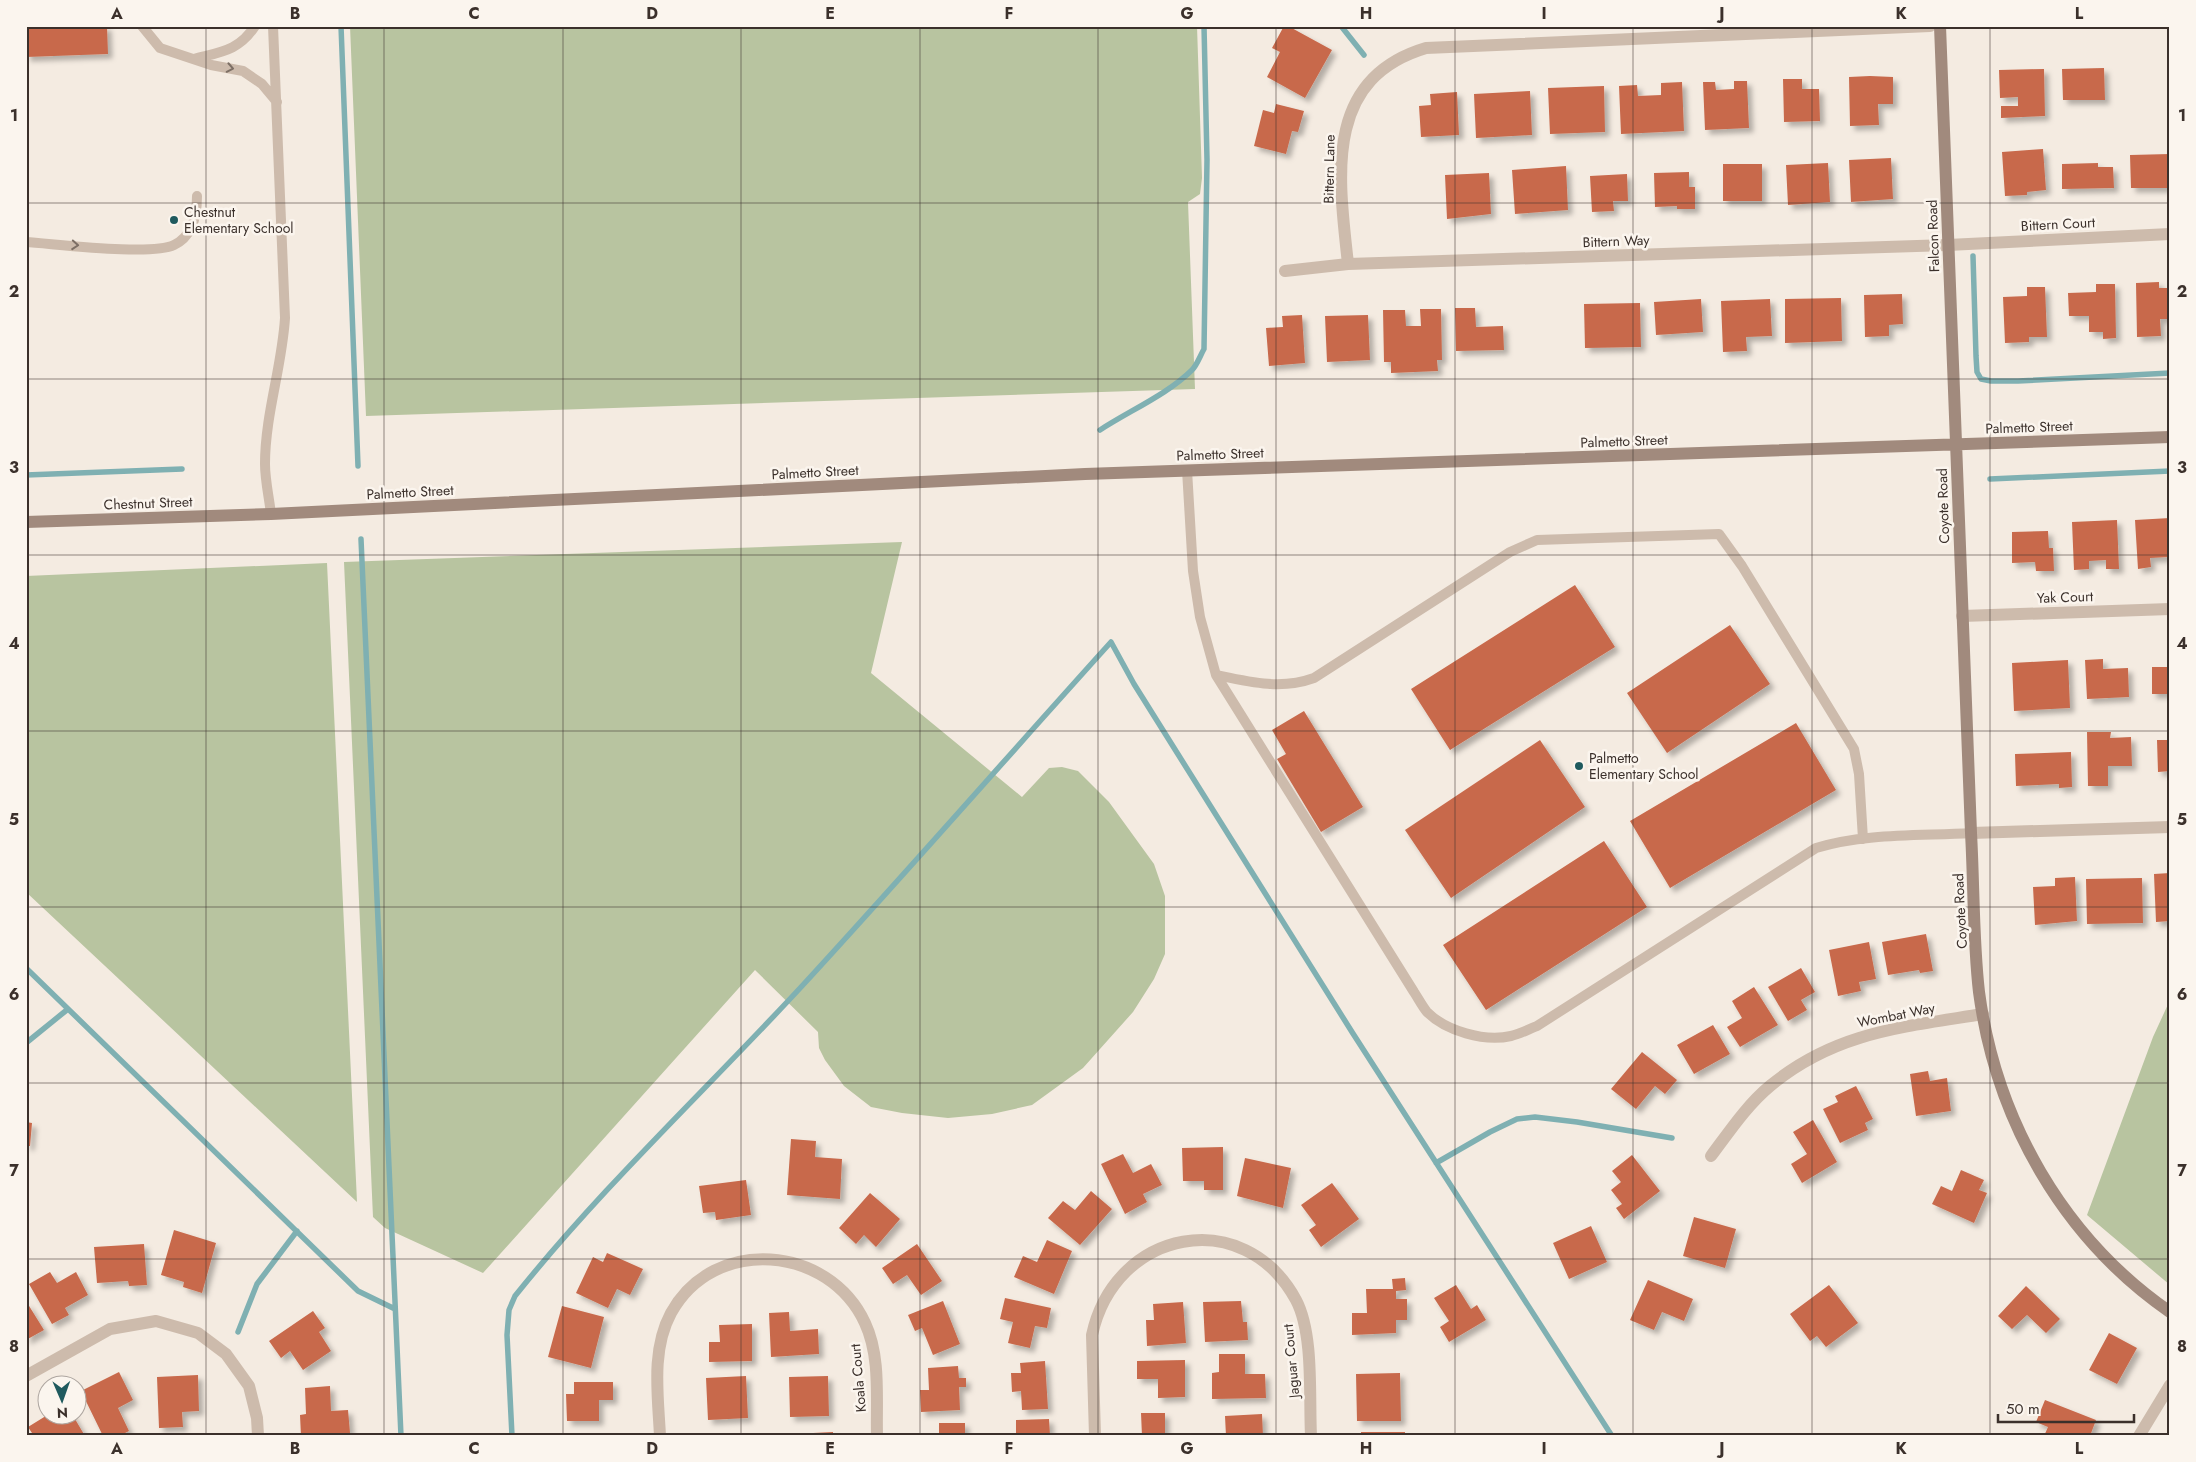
<svg xmlns="http://www.w3.org/2000/svg" width="2196" height="1462" font-family="Jost,sans-serif">
	<style>
		.green { fill: #b8c4a0 }
		.lines { fill: none; stroke-linecap: round; stroke-linejoin: round }
		.stream { stroke: #7fb0b2; stroke-width: 5.5 }
		.building { fill: #c8694b; filter: url(#shadow) }
		.lane { stroke: #cdbbac; stroke-width: 10 }
		.street { stroke: #cdbbac; stroke-width: 12 }
		.secondary { stroke: #a18a7d; stroke-width: 12 }
		.oneway { stroke: #7d6f65 }
		.grid { fill: none; stroke: #3b302b; stroke-width: 1; stroke-opacity: 0.55 }
		.poi-dot { fill: #1f5a5e; stroke: #fbf5ee; stroke-width: 2 }
		.labels { text-anchor: middle; stroke-width: 5; stroke-linejoin: round; paint-order: stroke }
		.street-label { font-size: 14px; fill: #3b302b; stroke: #fbf5ee }
		.poi-label { font-size: 14px; fill: #3b302b; stroke: #fbf5ee; text-anchor: start }
		.neatline { fill: none; stroke: #3b302b; stroke-width: 2 }
		.grid-label { font-size: 16px; text-anchor: middle; font-weight: bold; fill: #3b302b }
	</style>
	<defs>
		<filter id="shadow"><feDropShadow dx="4.5" dy="4.5" stdDeviation="2.5" flood-color="#0004"/></filter>
	</defs>
	<rect width="100%" height="100%" fill="#f4ebe1"/>
	<!-- green -->
	<path class="green" d="M 350,26 L 1197,26 L 1202,178 L 1200,194 L 1188,202 L 1195,389 L 366,416 Z
		M 902,542 L 871,673 L 1022,797 L 1049,768 L 1062,767 L 1078,771 L 1109,802 L 1154,864 L 1165,896 L 1165,954 L 1154,979 L 1133,1012 L 1083,1068 L 1032,1105 L 992,1114 L 948,1118 L 902,1113 L 871,1107 L 844,1086 L 825,1060 L 819,1048 L 818,1032 L 755,970 L 483,1273 L 385,1228 L 373,1217 L 344,562 Z
		M 327,563 L 357,1202 L 26,892 L 26,576 Z
		M 2170,1000 L 2170,1285 L 2087,1215 L 2153,1037 Z"/>
	<g class="lines">
		<!-- stream -->
		<path class="stream" d="M 341,26 L 358,466
			M 1341,26 L 1364,55
			M 1973,256 L 1976,356 L 1977,372 L 1981,379 L 1991,381 L 2018,381 L 2170,373
			M 1100,430 C 1129,411 1168,394 1192,370 C 1197,365 1200,356 1204,349 L 1207,160 L 1204,26
			M 26,475 L 182,469
			M 1990,479 L 2170,471
			M 361,539 L 401,1436
			M 26,968 L 358,1291 L 395,1309
			M 26,1043 L 68,1009
			M 1436,1163 L 1490,1132 L 1517,1119 L 1535,1117 L 1577,1122 L 1672,1138
			M 238,1332 L 257,1284 L 297,1231
			M 512,1436 L 507,1335 L 509,1310 L 515,1296 C 603,1186 706,1090 802,986 C 906,873 1008,756 1111,642 L 1134,684 L 1352,1032 L 1612,1436"/>
	</g>
	<!-- building -->
	<path class="building" d="M 26,26 L 107,26 L 108,54 L 26,57 Z
		M 1284,26 L 1288,26 L 1332,50 L 1305,98 L 1267,77 L 1280,52 L 1272,48 Z
		M 2104,68 L 2105,100 L 2063,100 L 2062,69 Z
		M 2044,69 L 2045,116 L 2001,118 L 2001,106 L 2018,106 L 2018,97 L 2000,98 L 1999,70 Z
		M 1870,76 L 1893,77 L 1893,104 L 1878,104 L 1879,125 L 1850,126 L 1849,77 Z
		M 1783,79 L 1802,79 L 1802,89 L 1819,89 L 1820,121 L 1784,122 Z
		M 1734,81 L 1747,81 L 1749,128 L 1705,130 L 1703,82 L 1715,82 L 1716,90 L 1734,89 Z
		M 1682,82 L 1684,131 L 1621,134 L 1619,86 L 1637,85 L 1638,96 L 1661,95 L 1661,83 Z
		M 1604,86 L 1605,132 L 1550,134 L 1548,88 Z
		M 1530,91 L 1532,135 L 1476,138 L 1474,94 Z
		M 1457,92 L 1459,135 L 1421,137 L 1419,106 L 1431,105 L 1430,94 Z
		M 1276,104 L 1304,111 L 1298,132 L 1292,131 L 1286,154 L 1254,146 L 1263,110 L 1274,113 Z
		M 2043,149 L 2046,190 L 2027,192 L 2027,195 L 2005,196 L 2002,152 Z
		M 2170,154 L 2170,188 L 2131,188 L 2130,155 Z
		M 1891,158 L 1893,199 L 1851,202 L 1849,160 Z
		M 1828,163 L 1830,202 L 1788,205 L 1786,165 Z
		M 2098,163 L 2098,167 L 2113,167 L 2114,188 L 2062,189 L 2062,164 Z
		M 1723,164 L 1762,164 L 1762,201 L 1723,201 Z
		M 1566,166 L 1568,210 L 1515,214 L 1512,170 Z
		M 1689,172 L 1689,187 L 1695,187 L 1695,209 L 1677,209 L 1677,206 L 1655,207 L 1654,173 Z
		M 1489,173 L 1491,214 L 1447,219 L 1445,175 Z
		M 1627,174 L 1628,201 L 1613,201 L 1614,211 L 1592,212 L 1590,176 Z
		M 2159,282 L 2159,288 L 2170,288 L 2170,319 L 2160,319 L 2161,336 L 2137,337 L 2136,283 Z
		M 2096,284 L 2115,284 L 2116,338 L 2103,339 L 2103,332 L 2089,332 L 2089,316 L 2069,316 L 2068,293 L 2096,292 Z
		M 2027,287 L 2045,287 L 2047,337 L 2029,337 L 2029,342 L 2005,343 L 2003,297 L 2027,296 Z
		M 1902,294 L 1903,324 L 1889,325 L 1889,336 L 1865,337 L 1864,295 Z
		M 1841,298 L 1842,341 L 1785,343 L 1785,299 Z
		M 1701,299 L 1703,332 L 1656,335 L 1654,302 Z
		M 1770,299 L 1772,336 L 1746,337 L 1747,351 L 1723,352 L 1721,301 Z
		M 1640,303 L 1641,347 L 1585,348 L 1584,304 Z
		M 1455,308 L 1475,308 L 1476,327 L 1503,326 L 1504,350 L 1456,351 Z
		M 1420,309 L 1441,309 L 1442,360 L 1437,360 L 1438,371 L 1391,373 L 1391,362 L 1384,362 L 1383,310 L 1405,310 L 1406,326 L 1421,326 Z
		M 1302,315 L 1305,363 L 1269,366 L 1266,328 L 1283,327 L 1282,316 Z
		M 1368,315 L 1370,360 L 1327,362 L 1325,316 Z
		M 2170,518 L 2170,568 L 2168,557 L 2150,558 L 2151,567 L 2138,569 L 2135,520 Z
		M 2117,520 L 2119,569 L 2106,569 L 2106,560 L 2089,561 L 2089,569 L 2074,570 L 2072,522 Z
		M 2048,531 L 2049,548 L 2053,548 L 2054,571 L 2036,571 L 2035,562 L 2012,563 L 2012,532 Z
		M 1575,585 L 1615,647 L 1450,750 L 1411,689 Z
		M 1730,625 L 1770,684 L 1667,753 L 1627,693 Z
		M 2103,659 L 2103,669 L 2128,668 L 2129,697 L 2087,699 L 2085,660 Z
		M 2068,660 L 2070,708 L 2014,711 L 2012,663 Z
		M 2152,667 L 2170,667 L 2170,694 L 2152,694 Z
		M 1304,711 L 1363,807 L 1321,832 L 1277,759 L 1286,754 L 1272,730 Z
		M 1796,723 L 1836,790 L 1670,888 L 1630,821 Z
		M 2087,732 L 2111,732 L 2110,738 L 2131,737 L 2132,766 L 2108,766 L 2108,786 L 2088,786 Z
		M 1540,740 L 1585,807 L 1451,898 L 1405,830 Z
		M 2157,740 L 2170,740 L 2170,771 L 2158,772 Z
		M 2071,752 L 2072,787 L 2059,788 L 2059,784 L 2016,786 L 2015,754 Z
		M 1604,841 L 1647,907 L 1486,1010 L 1443,945 Z
		M 2170,873 L 2170,921 L 2156,922 L 2154,874 Z
		M 2075,877 L 2077,921 L 2035,925 L 2033,887 L 2055,886 L 2055,878 Z
		M 2142,878 L 2143,923 L 2087,924 L 2086,879 Z
		M 1926,934 L 1933,971 L 1920,973 L 1919,970 L 1888,975 L 1882,942 Z
		M 1869,942 L 1876,979 L 1859,982 L 1861,991 L 1838,996 L 1829,950 Z
		M 1801,968 L 1815,992 L 1801,1000 L 1807,1010 L 1788,1021 L 1768,987 Z
		M 1754,987 L 1778,1025 L 1740,1047 L 1727,1027 L 1742,1018 L 1732,1001 Z
		M 1713,1025 L 1730,1054 L 1694,1074 L 1677,1045 Z
		M 1642,1052 L 1677,1080 L 1665,1094 L 1655,1086 L 1636,1109 L 1611,1089 Z
		M 1928,1071 L 1930,1081 L 1947,1078 L 1951,1111 L 1916,1116 L 1910,1074 Z
		M 1856,1086 L 1873,1119 L 1865,1123 L 1868,1130 L 1840,1143 L 1823,1109 L 1838,1102 L 1835,1096 Z
		M 1813,1120 L 1837,1162 L 1802,1183 L 1791,1164 L 1807,1154 L 1793,1132 Z
		M 26,1122 L 32,1123 L 30,1146 L 26,1146 Z
		M 791,1139 L 816,1141 L 815,1157 L 842,1159 L 840,1199 L 787,1195 Z
		M 1223,1147 L 1223,1190 L 1204,1190 L 1204,1181 L 1183,1181 L 1182,1148 Z
		M 1123,1154 L 1133,1173 L 1151,1164 L 1162,1185 L 1143,1194 L 1147,1202 L 1125,1214 L 1101,1164 Z
		M 1632,1155 L 1660,1191 L 1624,1219 L 1616,1208 L 1622,1204 L 1611,1190 L 1621,1182 L 1612,1171 Z
		M 1245,1158 L 1291,1168 L 1283,1208 L 1237,1196 Z
		M 1961,1170 L 1984,1180 L 1979,1190 L 1987,1193 L 1974,1223 L 1932,1204 L 1941,1186 L 1952,1191 Z
		M 746,1180 L 751,1215 L 716,1220 L 715,1212 L 703,1213 L 699,1186 Z
		M 1332,1183 L 1359,1219 L 1321,1247 L 1309,1230 L 1316,1225 L 1301,1205 Z
		M 1091,1191 L 1112,1209 L 1080,1245 L 1048,1218 L 1063,1201 L 1075,1210 Z
		M 870,1193 L 900,1219 L 876,1247 L 864,1235 L 856,1244 L 839,1228 Z
		M 1694,1217 L 1736,1229 L 1725,1268 L 1683,1256 Z
		M 1591,1226 L 1607,1262 L 1569,1279 L 1553,1243 Z
		M 174,1230 L 216,1243 L 202,1293 L 183,1287 L 184,1282 L 161,1275 Z
		M 1047,1240 L 1072,1251 L 1054,1294 L 1014,1277 L 1023,1256 L 1037,1262 Z
		M 144,1244 L 147,1285 L 129,1286 L 128,1281 L 97,1283 L 94,1247 Z
		M 917,1244 L 942,1281 L 921,1295 L 907,1275 L 893,1284 L 882,1268 Z
		M 607,1253 L 643,1269 L 630,1295 L 617,1289 L 608,1308 L 576,1293 L 593,1257 L 603,1262 Z
		M 50,1272 L 57,1283 L 76,1272 L 88,1295 L 65,1308 L 69,1315 L 52,1324 L 29,1284 Z
		M 1405,1278 L 1406,1290 L 1396,1291 L 1396,1299 L 1407,1299 L 1407,1320 L 1396,1320 L 1396,1333 L 1352,1335 L 1352,1313 L 1367,1313 L 1366,1289 L 1393,1289 L 1392,1279 Z
		M 1648,1280 L 1693,1299 L 1684,1321 L 1662,1312 L 1654,1330 L 1630,1320 Z
		M 1456,1285 L 1471,1309 L 1477,1305 L 1486,1320 L 1449,1342 L 1440,1327 L 1449,1321 L 1434,1298 Z
		M 1829,1285 L 1858,1323 L 1826,1347 L 1817,1336 L 1810,1341 L 1790,1314 Z
		M 2026,1286 L 2060,1319 L 2046,1333 L 2027,1315 L 2012,1329 L 1998,1316 Z
		M 1005,1298 L 1051,1308 L 1047,1328 L 1035,1326 L 1030,1348 L 1008,1343 L 1013,1322 L 1000,1319 Z
		M 26,1301 L 44,1330 L 26,1340 Z
		M 943,1301 L 960,1344 L 933,1355 L 922,1328 L 915,1331 L 908,1315 Z
		M 1241,1301 L 1243,1322 L 1247,1322 L 1248,1340 L 1205,1342 L 1203,1302 Z
		M 1183,1302 L 1186,1343 L 1147,1346 L 1146,1320 L 1154,1320 L 1153,1304 Z
		M 562,1306 L 604,1317 L 591,1368 L 548,1357 Z
		M 313,1311 L 325,1328 L 319,1332 L 331,1351 L 303,1370 L 290,1351 L 281,1358 L 269,1341 Z
		M 789,1312 L 790,1331 L 818,1329 L 819,1354 L 771,1357 L 769,1313 Z
		M 752,1324 L 752,1361 L 709,1362 L 709,1342 L 720,1342 L 719,1325 Z
		M 2109,1333 L 2137,1348 L 2117,1384 L 2089,1370 Z
		M 1219,1354 L 1245,1354 L 1245,1374 L 1265,1374 L 1266,1398 L 1212,1399 L 1212,1373 L 1219,1372 Z
		M 1185,1360 L 1185,1397 L 1158,1398 L 1158,1379 L 1137,1379 L 1137,1361 Z
		M 1045,1361 L 1048,1409 L 1022,1410 L 1021,1391 L 1012,1392 L 1011,1373 L 1021,1373 L 1020,1363 Z
		M 958,1366 L 959,1378 L 966,1378 L 966,1387 L 959,1387 L 960,1410 L 921,1412 L 920,1390 L 929,1390 L 928,1368 Z
		M 119,1372 L 133,1400 L 118,1408 L 129,1431 L 119,1436 L 103,1436 L 81,1391 Z
		M 1400,1373 L 1401,1421 L 1357,1421 L 1356,1374 Z
		M 198,1375 L 199,1411 L 182,1412 L 183,1427 L 159,1428 L 157,1377 Z
		M 746,1376 L 748,1418 L 708,1420 L 706,1378 Z
		M 828,1376 L 829,1416 L 790,1417 L 789,1377 Z
		M 574,1382 L 613,1382 L 613,1400 L 599,1400 L 599,1421 L 567,1421 L 566,1394 L 574,1394 Z
		M 330,1386 L 331,1411 L 348,1410 L 350,1433 L 301,1436 L 300,1415 L 306,1414 L 305,1388 Z
		M 2045,1400 L 2096,1420 L 2090,1436 L 2044,1436 L 2048,1427 L 2036,1422 Z
		M 1141,1413 L 1165,1413 L 1165,1436 L 1142,1436 Z
		M 49,1414 L 72,1414 L 85,1436 L 34,1436 L 28,1427 Z
		M 1262,1414 L 1263,1436 L 1226,1436 L 1225,1416 Z
		M 1049,1419 L 1050,1436 L 1016,1436 L 1016,1420 Z
		M 939,1423 L 965,1423 L 965,1436 L 939,1436 Z
		M 833,1432 L 833,1436 L 793,1436 L 793,1434 Z
		M 1361,1432 L 1405,1432 L 1405,1436 L 1361,1436 Z
		M 612,1433 L 612,1436 L 572,1436 L 572,1434 Z"/>
	<g class="lines">
		<!-- lane -->
		<path class="lane" d="M 142,26 L 160,48 L 211,65 L 243,71 L 262,84 L 277,102
			M 194,59 C 220,52 239,51 255,26
			M 26,242 C 57,244 151,256 174,245 C 193,236 197,215 197,196
			M 1187,470 L 1193,571 L 1200,617 L 1216,675 L 1414,992 C 1418,998 1422,1006 1427,1012 C 1446,1031 1484,1042 1511,1036 C 1520,1034 1529,1029 1537,1026 L 1816,848 C 1865,833 1920,836 1971,833
			M 271,514 C 269,497 265,480 265,464 C 265,415 282,367 285,318 L 273,26
			M 1216,675 C 1249,682 1281,690 1314,678 L 1510,552 L 1537,540 L 1719,534 L 1742,566 L 1854,749 L 1859,774 L 1863,839"/>
		<!-- street -->
		<path class="street" d="M 1348,264 C 1339,179 1322,79 1426,48 L 1930,26
			M 1285,271 L 1348,264 L 1948,245 L 2170,234
			M 1962,616 L 2170,609
			M 1971,833 L 2170,827
			M 1711,1156 C 1729,1132 1747,1105 1770,1086 C 1835,1032 1903,1027 1983,1014
			M 26,1376 L 110,1329 L 156,1321 L 198,1333 L 226,1354 L 249,1386 L 257,1418 L 258,1436
			M 660,1436 C 658,1395 651,1350 671,1313 C 714,1235 829,1245 865,1323 C 881,1357 876,1400 877,1436
			M 1095,1436 L 1092,1335 C 1115,1229 1244,1204 1296,1300 C 1314,1334 1309,1397 1311,1436
			M 2139,1436 L 2170,1385"/>
		<!-- secondary -->
		<path class="secondary" d="M 1940,26 L 1971,833 C 1974,886 1973,940 1979,992 C 1996,1120 2063,1238 2170,1312
			M 26,522 L 271,514 L 1085,474 L 2170,437"/>
	</g>
	<!-- one-way arrows -->
	<defs><path id="oneway-chevron" d="M-2-3.5L2.5 0L-2 3.5" fill="none" stroke-width="1.6" stroke-linecap="round" stroke-linejoin="round" transform="scale(1.25)"/></defs>
	<g class="oneway">
		<use href="#oneway-chevron" transform="translate(230 68) rotate(11)"/>
		<use href="#oneway-chevron" transform="translate(75 245) rotate(4)"/>
	</g>
	<!-- grid -->
	<path class="grid" d="M 206,26 L 206,1436M 384,26 L 384,1436M 563,26 L 563,1436M 741,26 L 741,1436M 920,26 L 920,1436M 1098,26 L 1098,1436M 1276,26 L 1276,1436M 1455,26 L 1455,1436M 1633,26 L 1633,1436M 1812,26 L 1812,1436M 1990,26 L 1990,1436M 26,203 L 2170,203M 26,379 L 2170,379M 26,555 L 2170,555M 26,731 L 2170,731M 26,907 L 2170,907M 26,1083 L 2170,1083M 26,1259 L 2170,1259"/>
	<!-- markers -->
	<g class="poi-dot">
		<circle cx="174" cy="220" r="5"/>
		<circle cx="1579" cy="766" r="5"/>
	</g>
	<g class="labels">
		<!-- street labels -->
		<g class="street-label">
			<text transform="translate(1329 169) rotate(-89)" y="5">Bittern Lane</text>
			<text transform="translate(2058 224) rotate(-3)" y="5">Bittern Court</text>
			<text transform="translate(1933 236) rotate(-92)" y="5">Falcon Road</text>
			<text transform="translate(1616 241) rotate(-2)" y="5">Bittern Way</text>
			<text transform="translate(2029 427) rotate(-2)" y="5">Palmetto Street</text>
			<text transform="translate(1624 441) rotate(-2)" y="5">Palmetto Street</text>
			<text transform="translate(1220 454) rotate(-2)" y="5">Palmetto Street</text>
			<text transform="translate(815 472) rotate(-3)" y="5">Palmetto Street</text>
			<text transform="translate(410 492) rotate(-3)" y="5">Palmetto Street</text>
			<text transform="translate(148 503) rotate(-2)" y="5">Chestnut Street</text>
			<text transform="translate(1943 506) rotate(-92)" y="5">Coyote Road</text>
			<text transform="translate(2065 597) rotate(-2)" y="5">Yak Court</text>
			<text transform="translate(1960 911) rotate(-93)" y="5">Coyote Road</text>
			<text transform="translate(1896 1015) rotate(-11)" y="5">Wombat Way</text>
			<text transform="translate(1291 1361) rotate(-95)" y="5">Jaguar Court</text>
			<text transform="translate(858 1378) rotate(-95)" y="5">Koala Court</text>
		</g>
		<!-- poi labels -->
		<g class="poi-label">
			<text x="184" y="217">Chestnut<tspan x="184" dy="16">Elementary School</tspan></text>
			<text x="1589" y="763">Palmetto<tspan x="1589" dy="16">Elementary School</tspan></text>
		</g>
	</g>
	<!-- border -->
	<rect width="2196" height="1462" fill="none" stroke="#fbf5ee" stroke-width="55"/>
	<!-- north arrow -->
	<g transform="translate(62 1400) rotate(178)"><circle r="24" fill="#fbf5ee" stroke="#aea6a0"/>
	<path d="M0-4L9 19L0 12L-9 19Z" fill="#1f5a5e"/>
	<text y="-8" font-size="14" font-weight="bold" text-anchor="middle" fill="#3b302b">N</text>
	</g>
	<!-- scale -->
	<path d="M1998 1414v8h136v-8" fill="none" stroke="#3b302b" stroke-width="2.5"/>
	<text x="2006" y="1414" font-size="15" fill="#3b302b" stroke="#fbf5ee" stroke-width="4" paint-order="stroke">50 m</text>
	<rect x="28" y="28" width="2140" height="1406" class="neatline"/>
	<g class="grid-label">
		<text x="117" y="19">A</text>
		<text x="295" y="19">B</text>
		<text x="474" y="19">C</text>
		<text x="652" y="19">D</text>
		<text x="830" y="19">E</text>
		<text x="1009" y="19">F</text>
		<text x="1187" y="19">G</text>
		<text x="1366" y="19">H</text>
		<text x="1544" y="19">I</text>
		<text x="1722" y="19">J</text>
		<text x="1901" y="19">K</text>
		<text x="2079" y="19">L</text>
		<text x="14" y="121">1</text>
		<text x="2182" y="121">1</text>
		<text x="14" y="297">2</text>
		<text x="2182" y="297">2</text>
		<text x="14" y="473">3</text>
		<text x="2182" y="473">3</text>
		<text x="14" y="649">4</text>
		<text x="2182" y="649">4</text>
		<text x="14" y="825">5</text>
		<text x="2182" y="825">5</text>
		<text x="14" y="1000">6</text>
		<text x="2182" y="1000">6</text>
		<text x="14" y="1176">7</text>
		<text x="2182" y="1176">7</text>
		<text x="14" y="1352">8</text>
		<text x="2182" y="1352">8</text>
		<text x="117" y="1454">A</text>
		<text x="295" y="1454">B</text>
		<text x="474" y="1454">C</text>
		<text x="652" y="1454">D</text>
		<text x="830" y="1454">E</text>
		<text x="1009" y="1454">F</text>
		<text x="1187" y="1454">G</text>
		<text x="1366" y="1454">H</text>
		<text x="1544" y="1454">I</text>
		<text x="1722" y="1454">J</text>
		<text x="1901" y="1454">K</text>
		<text x="2079" y="1454">L</text>
	</g>
</svg>
